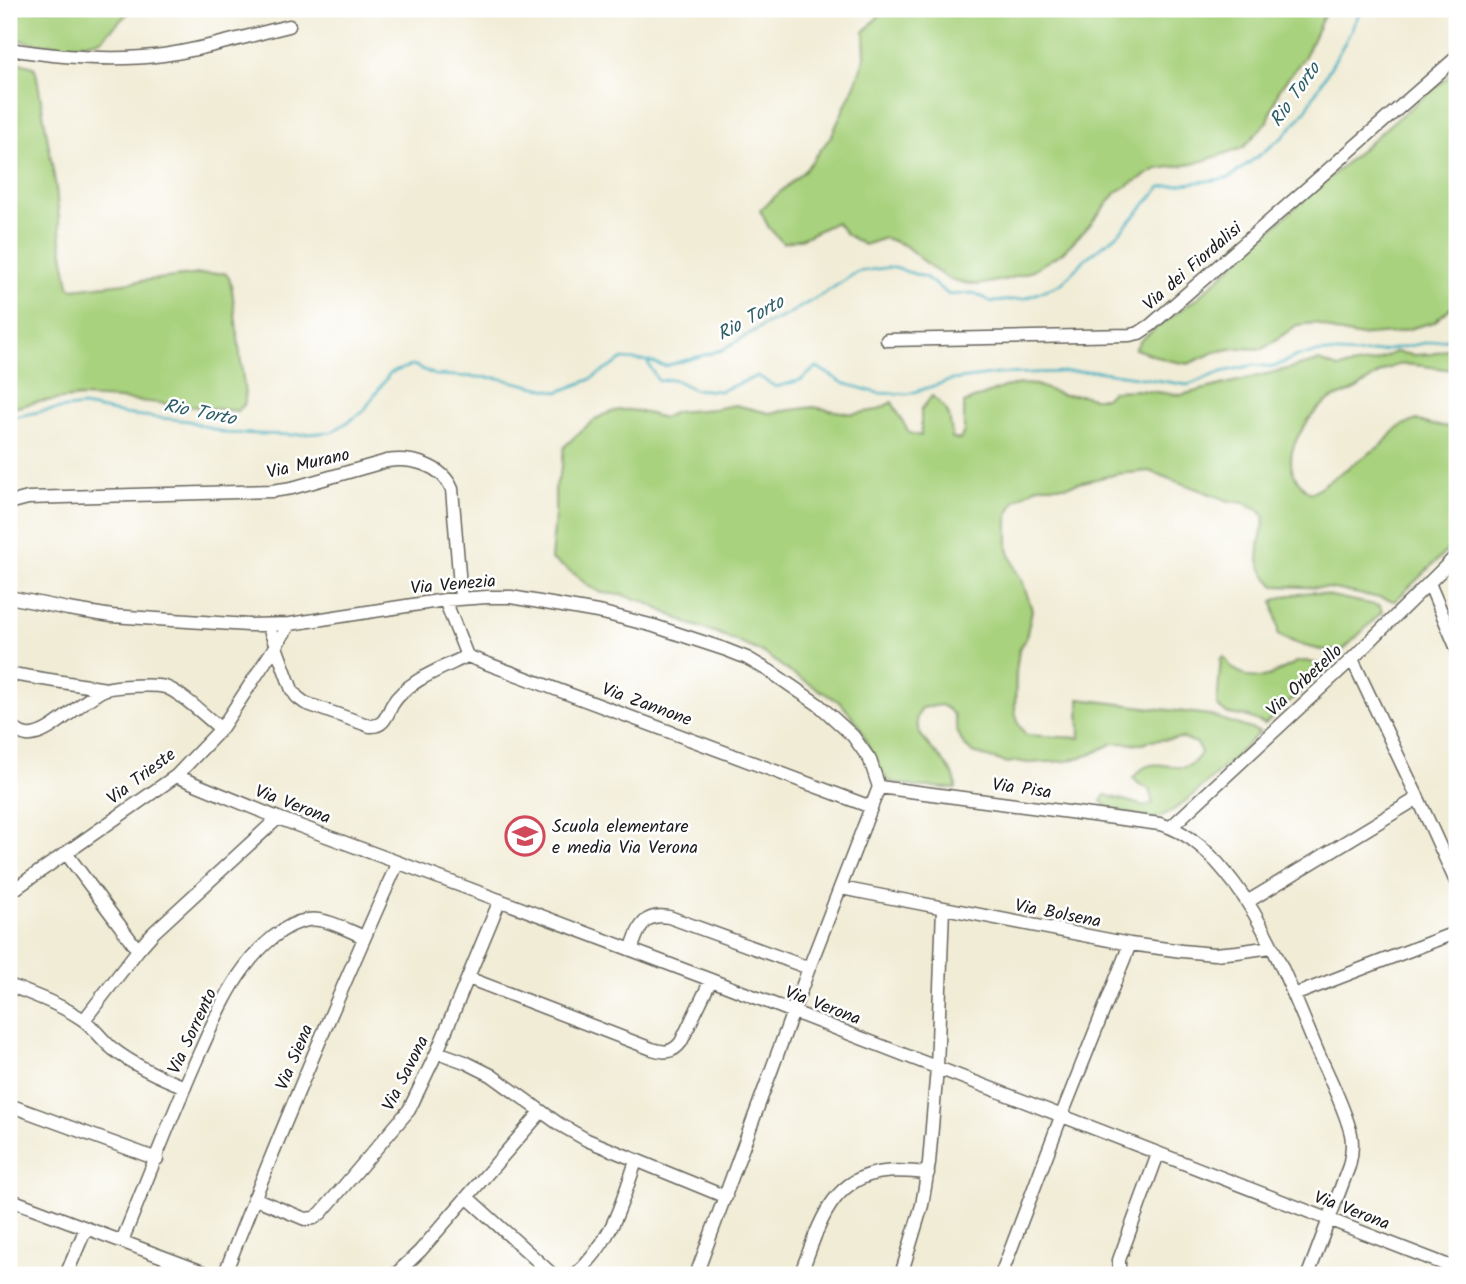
<svg xmlns="http://www.w3.org/2000/svg" width="1466" height="1284" font-family="Kalam,sans-serif">
	<style>
		.green { fill: #a8d27d; stroke: #62774c; stroke-width: 2 }
		.lines { fill: none; stroke-linecap: round; stroke-linejoin: round }
		.stream { stroke: #42afc0; stroke-width: 2.5 }
		.minor-casing { stroke: #67655d; stroke-width: 15 }
		.minor { stroke: #fff; stroke-width: 12 }
		.labels { text-anchor: middle; stroke-width: 5; stroke-linejoin: round; paint-order: stroke }
		.street-label { font-size: 18px; fill: #1c1c1c; stroke: #fff }
		.poi-label { font-size: 18px; fill: #1c1c1c; stroke: #fff; text-anchor: start }
		.water-label { font-size: 19px; font-style: italic; fill: #2d5e66; stroke: #fff }
	</style>
	<rect width="100%" height="100%" fill="#fff"/>
	<filter id="ink" filterUnits="userSpaceOnUse"><feTurbulence type="fractalNoise" baseFrequency=".0143" numOctaves="2"/><feDisplacementMap in="SourceGraphic" scale="14" xChannelSelector="R" yChannelSelector="G"/><feConvolveMatrix kernelMatrix="1 2 1 2 8 2 1 2 1" color-interpolation-filters="sRGB"/></filter>
	<filter id="wash" filterUnits="userSpaceOnUse"><feTurbulence type="fractalNoise" baseFrequency=".00686" numOctaves="4" result="noise"/><feDisplacementMap in="SourceGraphic" scale="28" xChannelSelector="R" yChannelSelector="G"/><feGaussianBlur stdDeviation="1.57" result="paint"/><feColorMatrix in="noise" values="0 0 0 0 0 0 0 0 0 0 0 0 0 0 0 0 0 1.4 0 .05"/><feComposite in="paint" operator="in"/></filter>
	<g filter="url(#wash)">
		<rect width="100%" height="100%" fill="#f1ecd6"/>
		<!-- green -->
		<path class="green" d="M 9,9 L 132,9 L 101,40 L 69,46 L 34,43 L 9,38 Z
			M 885,9 L 1327,9 L 1305,56 L 1279,90 L 1268,121 L 1243,148 L 1193,164 L 1157,169 L 1117,192 L 1088,227 L 1062,253 L 1029,272 L 1008,279 L 978,285 L 953,281 L 936,271 L 904,245 L 885,238 L 864,245 L 846,234 L 836,222 L 803,238 L 783,243 L 769,228 L 760,210 L 805,170 L 832,135 L 856,82 L 865,56 L 864,32 Z
			M 9,60 L 34,67 L 36,71 L 56,188 L 61,241 L 69,286 L 73,289 L 200,274 L 225,273 L 229,278 L 232,289 L 245,395 C 246,404 244,406 237,411 L 119,399 L 80,397 L 37,402 L 9,409 Z
			M 1457,70 L 1457,300 L 1453,306 L 1434,322 L 1394,333 L 1356,336 L 1337,332 L 1316,323 L 1297,325 L 1263,349 L 1236,348 L 1215,352 L 1188,364 L 1167,360 L 1135,349 L 1142,339 L 1197,298 L 1290,212 L 1395,120 Z
			M 1457,343 L 1457,370 C 1441,370 1412,362 1398,365 C 1382,369 1368,382 1355,390 C 1347,394 1338,396 1330,400 C 1313,409 1289,443 1291,463 C 1292,475 1301,487 1311,493 L 1383,444 L 1394,431 L 1403,425 L 1417,420 L 1431,425 L 1452,427 L 1457,426 L 1457,541 L 1395,601 L 1328,588 L 1275,586 C 1249,560 1260,548 1265,517 L 1258,509 L 1245,503 L 1229,501 L 1149,471 L 1117,474 L 1066,486 L 1038,486 L 1015,501 L 1008,515 L 1008,549 L 1016,571 L 1022,580 L 1032,610 L 1026,638 L 1019,650 L 1016,672 L 1015,711 L 1019,725 L 1026,735 L 1080,738 L 1079,699 L 1209,715 L 1260,732 C 1240,751 1180,814 1156,818 C 1146,820 1134,814 1125,812 C 1115,809 1109,809 1101,801 L 1105,795 L 1145,806 L 1153,803 L 1149,789 L 1139,784 L 1133,778 C 1158,745 1181,787 1201,753 L 1197,743 L 1182,738 L 1149,741 L 1144,744 L 1113,743 L 1092,754 L 1067,761 L 1028,763 L 1017,761 L 1008,763 L 973,753 L 964,745 L 958,734 L 954,715 L 948,709 L 941,705 L 922,708 L 917,717 C 917,722 918,729 920,733 C 929,752 957,766 956,789 L 931,787 L 916,787 L 888,781 L 878,768 L 859,725 L 841,703 L 788,671 L 764,653 L 717,633 L 687,623 L 643,601 L 622,595 L 602,593 L 588,586 L 576,575 L 551,559 L 555,516 L 555,489 L 562,466 L 564,447 C 583,429 601,408 630,410 C 641,411 653,415 663,418 L 675,412 L 714,409 L 735,405 L 769,413 L 813,407 L 853,414 L 877,410 L 892,402 L 909,433 L 921,436 L 921,410 L 932,396 C 950,410 950,415 952,438 L 960,440 L 964,431 L 964,403 L 1004,387 L 1021,384 L 1036,385 L 1062,395 L 1081,395 L 1093,398 L 1105,398 L 1112,391 L 1138,390 L 1181,395 L 1319,361 L 1338,368 L 1374,362 L 1395,352 L 1414,355 L 1432,354 L 1451,348 Z
			M 1312,592 L 1380,606 L 1382,612 L 1342,651 C 1319,652 1298,645 1278,635 L 1278,626 L 1273,601 L 1284,596 Z
			M 1224,657 L 1232,668 L 1248,677 L 1260,678 L 1271,675 L 1297,662 L 1306,661 L 1321,665 L 1323,670 L 1265,724 C 1259,722 1254,719 1248,717 C 1235,714 1224,717 1217,704 L 1221,658 Z"/>
		<g class="lines">
			<!-- stream -->
			<path class="stream" d="M 648,363 L 658,381 L 673,379 L 693,389 L 720,391 L 758,376 L 776,387 L 801,380 L 817,367 L 843,383 L 878,393 L 908,394 L 952,380 L 997,374 L 1096,371 L 1188,385 L 1221,372 L 1254,365 L 1274,367 L 1297,356 L 1324,352 L 1354,354 L 1382,351 L 1457,337
				M 9,421 L 14,417 L 43,411 L 83,406 L 124,414 L 189,421 L 225,433 L 292,435 L 332,432 L 363,412 L 390,373 L 413,365 L 435,375 L 498,378 L 558,392 L 589,380 L 623,359 L 647,361 L 665,366 L 722,350 L 766,324 L 783,317 L 825,293 L 857,272 L 891,267 L 925,277 L 949,295 L 974,293 L 992,302 L 1023,299 L 1061,284 L 1086,258 L 1117,235 L 1161,187 L 1229,178 L 1283,137 L 1304,113 L 1345,42 L 1359,14 L 1357,9"/>
		</g>
	</g>
	<g filter="url(#ink)">
		<g class="lines">
			<!-- minor casing -->
			<g class="minor-casing">
				<path id="minor" d="M 9,49 C 59,57 112,62 163,55 C 206,49 247,36 289,26
					M 887,340 L 1130,335 L 1139,333 L 1151,325 L 1457,57
					M 9,503 L 28,498 L 272,491 L 292,488 L 387,461 C 411,457 442,465 452,489 L 461,598
					M 1429,583 L 1457,649
					M 9,597 L 68,609 L 112,616 L 248,625 L 290,624 L 445,600 L 487,597 L 511,597 L 603,613 L 654,626 L 724,649 L 747,658 L 771,672 L 819,705 L 853,736 L 870,760 L 879,787
					M 445,600 L 467,656 L 871,807
					M 268,625 L 292,690 L 297,697 L 305,703 L 370,726 C 384,727 387,715 392,705 C 406,681 443,668 467,656
					M 1352,659 L 1418,798 L 1457,884
					M 18,675 L 106,689
					M 9,724 C 14,729 20,734 27,735 C 50,738 83,697 106,689 C 116,686 155,684 165,687 C 181,692 207,718 221,729
					M 176,776 L 278,818 L 467,888 L 711,980 L 1457,1269
					M 1171,827 L 1352,659 L 1457,555
					M 66,853 L 138,950
					M 841,888 L 1130,944 L 1182,951 L 1214,954 L 1237,952 L 1271,947
					M 9,893 L 176,776 L 221,729 L 290,624
					M 1247,902 L 1418,798
					M 631,950 C 639,929 642,912 669,917 L 809,968
					M 468,978 L 652,1049 C 664,1053 673,1053 681,1042 L 711,980
					M 9,985 C 33,995 60,1004 82,1019 C 94,1027 102,1040 113,1049 C 135,1066 159,1077 185,1087
					M 1294,995 L 1457,932
					M 84,1020 L 138,950 L 153,933 L 278,818
					M 437,1052 L 465,1062 L 491,1075 L 559,1124 L 587,1140 L 726,1197
					M 9,1105 L 157,1159
					M 467,1197 L 553,1275
					M 254,1198 L 305,1219 L 314,1218 L 321,1213 L 409,1110 L 437,1052 L 500,900
					M 9,1199 L 211,1275
					M 122,1241 C 148,1178 172,1114 200,1052 C 213,1023 226,992 245,967 C 259,948 284,923 308,920 C 325,917 349,931 364,937
					M 227,1268 C 280,1131 338,996 398,862
					M 66,1275 L 86,1228
					M 395,1275 L 420,1251 L 541,1112
					M 575,1275 C 611,1243 621,1205 636,1161
					M 696,1275 L 809,968 L 879,787 L 1160,824 C 1191,832 1215,858 1234,883 C 1271,932 1295,999 1319,1055 C 1330,1079 1345,1109 1351,1134 C 1353,1145 1352,1155 1349,1166 L 1308,1275
					M 800,1275 C 818,1231 828,1178 884,1172 C 898,1170 913,1172 928,1173
					M 901,1275 L 922,1205 L 929,1163 L 937,1068 L 943,908
					M 1001,1275 L 1061,1117 L 1130,944
					M 1121,1275 L 1119,1266 L 1119,1260 L 1158,1154"/>
			</g>
			<!-- minor -->
			<use href="#minor" class="minor"/>
		</g>
	</g>
	<!-- icons -->
	<defs>
		<g id="school-ring" transform="scale(2.0125)"><circle r="9.5" fill="#fff" stroke="#d1495b" stroke-width="1.5"/><path d="M0-5L7-2L0 1L-7-2ZM-4 1L0 2.5L4 1V4Q0 6-4 4Z" fill="#d1495b"/></g>
	</defs>
	<g fill-rule="evenodd">
		<use href="#school-ring" x="525" y="836"/>
	</g>
	<g class="labels">
		<!-- street labels -->
		<g class="street-label">
			<text transform="translate(1192 266) rotate(-41)" y="6">Via dei Fiordalisi</text>
			<text transform="translate(308 463) rotate(-13)" y="6">Via Murano</text>
			<text transform="translate(453 584) rotate(-5)" y="6">Via Venezia</text>
			<text transform="translate(1304 680) rotate(-43)" y="6">Via Orbetello</text>
			<text transform="translate(647 704) rotate(20)" y="6">Via Zannone</text>
			<text transform="translate(141 776) rotate(-37)" y="6">Via Trieste</text>
			<text transform="translate(1022 788) rotate(8)" y="6">Via Pisa</text>
			<text transform="translate(293 804) rotate(21)" y="6">Via Verona</text>
			<text transform="translate(1058 913) rotate(11)" y="6">Via Bolsena</text>
			<text transform="translate(823 1005) rotate(21)" y="6">Via Verona</text>
			<text transform="translate(192 1031) rotate(-65)" y="6">Via Sorrento</text>
			<text transform="translate(294 1057) rotate(-67)" y="6">Via Siena</text>
			<text transform="translate(405 1073) rotate(-63)" y="6">Via Savona</text>
			<text transform="translate(1352 1210) rotate(21)" y="6">Via Verona</text>
		</g>
		<!-- poi labels -->
		<g class="poi-label">
			<text x="552" y="832">Scuola elementare<tspan x="552" dy="21">e media Via Verona</tspan></text>
		</g>
		<!-- water labels -->
		<g class="water-label">
			<text transform="translate(1294 94) rotate(-55)" y="7">Rio Torto</text>
			<text transform="translate(750 317) rotate(-29)" y="7">Rio Torto</text>
			<text transform="translate(200 411) rotate(11)" y="7">Rio Torto</text>
		</g>
	</g>
	<!-- margin -->
	<rect width="1466" height="1284" fill="none" stroke="#fff" stroke-width="35"/>
</svg>
